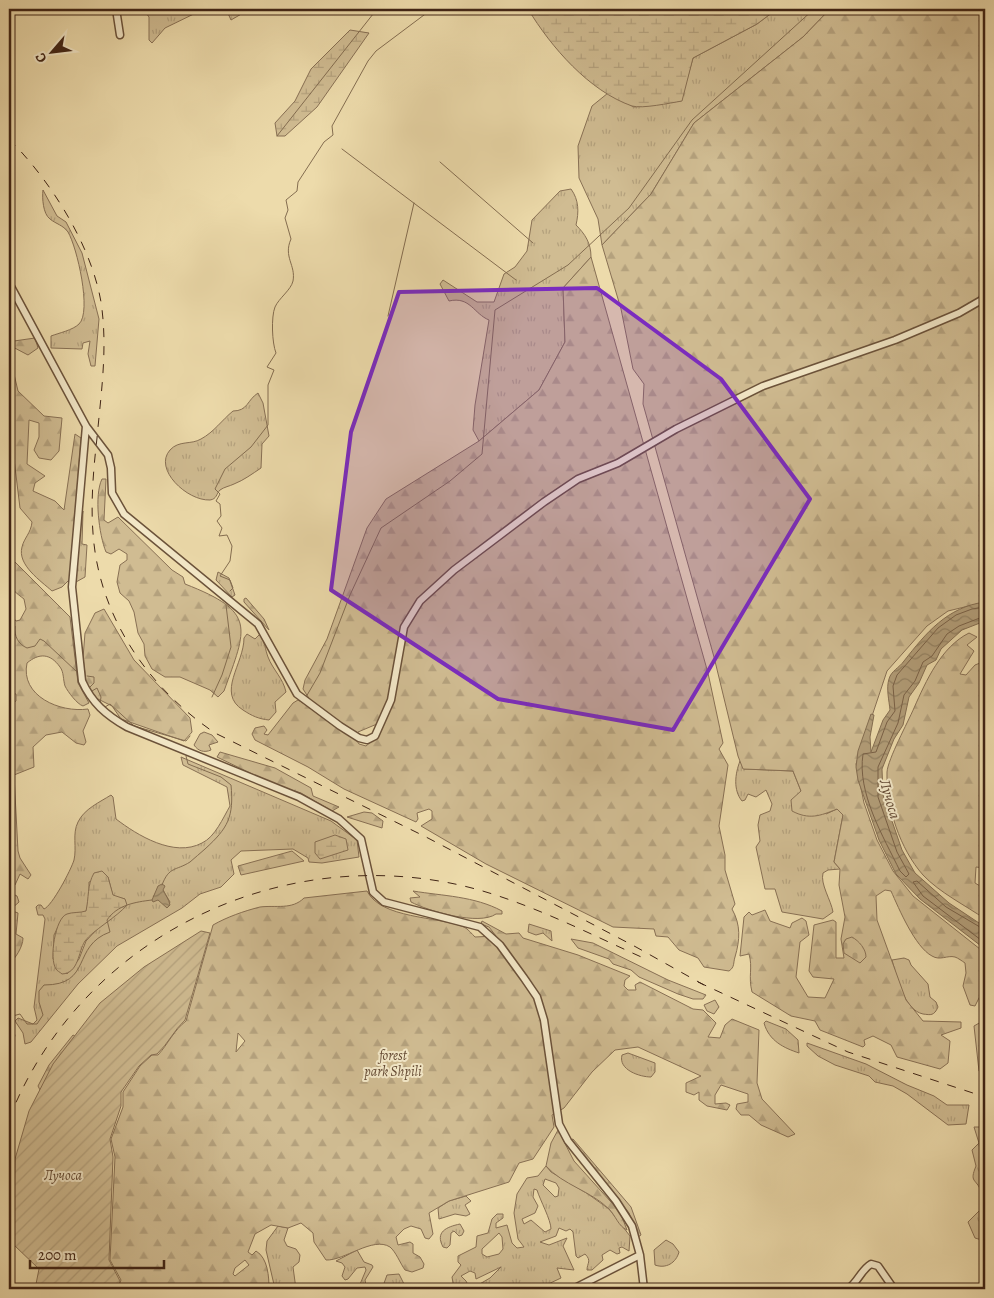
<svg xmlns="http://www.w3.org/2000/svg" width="994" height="1298" font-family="Alegreya,serif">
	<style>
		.grass { fill: url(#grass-tufts); stroke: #887054; fill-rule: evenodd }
		.forest { fill: url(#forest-firs); stroke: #887054; fill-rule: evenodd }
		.wetland { fill: url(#wetland-marsh); stroke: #887054 }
		.cemetery { fill: url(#cemetery-stones); stroke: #887054 }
		.garden { fill: url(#garden-furrows); stroke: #887054 }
		.water { fill: url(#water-waves); stroke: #846d50 }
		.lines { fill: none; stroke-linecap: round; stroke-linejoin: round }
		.shore { stroke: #796046; stroke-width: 1 }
		.stream { stroke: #846d50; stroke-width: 1 }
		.minor-casing { stroke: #6b523a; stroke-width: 9 }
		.minor { stroke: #f3e8c8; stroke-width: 6 }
		.rail { stroke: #402415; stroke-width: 1; stroke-dasharray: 9 9; stroke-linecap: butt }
		.marked { fill: #7b2cbf; fill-opacity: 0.2; stroke: #7b2cbf; stroke-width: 4; stroke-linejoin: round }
		.labels { text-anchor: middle; stroke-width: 4; stroke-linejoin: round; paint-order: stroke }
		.park-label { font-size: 14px; font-style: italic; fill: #644a34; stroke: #f3e8c8 }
		.water-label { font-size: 15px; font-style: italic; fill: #624833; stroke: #f3e8c8 }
	</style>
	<defs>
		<pattern id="grass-tufts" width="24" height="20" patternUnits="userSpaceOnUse" patternTransform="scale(1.25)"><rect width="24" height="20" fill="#d0bc92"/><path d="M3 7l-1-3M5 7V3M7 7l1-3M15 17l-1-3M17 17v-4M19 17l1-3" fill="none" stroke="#b4a17d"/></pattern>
		<pattern id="forest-firs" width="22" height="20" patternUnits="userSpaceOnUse" patternTransform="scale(1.25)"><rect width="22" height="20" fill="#d0bc92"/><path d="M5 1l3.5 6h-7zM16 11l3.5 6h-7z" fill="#b4a17d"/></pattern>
		<pattern id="wetland-marsh" width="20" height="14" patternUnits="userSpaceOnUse" patternTransform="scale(1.25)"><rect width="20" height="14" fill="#d0bc92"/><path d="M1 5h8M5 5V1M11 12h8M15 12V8" fill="none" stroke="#b4a17d"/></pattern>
		<pattern id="cemetery-stones" width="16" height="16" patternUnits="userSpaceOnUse" patternTransform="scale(1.25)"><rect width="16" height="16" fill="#d0bc92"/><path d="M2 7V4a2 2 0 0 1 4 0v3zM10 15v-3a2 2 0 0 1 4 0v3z" fill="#b4a17d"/></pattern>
		<pattern id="garden-furrows" width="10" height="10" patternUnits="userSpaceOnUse" patternTransform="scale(1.25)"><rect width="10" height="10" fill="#d0bc92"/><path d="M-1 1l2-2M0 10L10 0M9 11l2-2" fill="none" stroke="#b4a17d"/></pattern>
		<pattern id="water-waves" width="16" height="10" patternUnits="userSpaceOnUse" patternTransform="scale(1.25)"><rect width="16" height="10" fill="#b29d78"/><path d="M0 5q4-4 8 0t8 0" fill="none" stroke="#928061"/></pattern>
	</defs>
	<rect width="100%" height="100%" fill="#eddbab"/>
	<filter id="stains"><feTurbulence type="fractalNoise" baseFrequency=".004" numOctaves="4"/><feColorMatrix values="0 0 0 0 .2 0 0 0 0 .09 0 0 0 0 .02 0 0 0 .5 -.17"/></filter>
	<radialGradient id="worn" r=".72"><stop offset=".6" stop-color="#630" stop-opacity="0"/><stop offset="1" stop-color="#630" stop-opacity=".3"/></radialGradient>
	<!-- grass -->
	<path class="grass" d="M 143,9 L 204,9 L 165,28 L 152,43 L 149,40 L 149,17 Z
		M 226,9 L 250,9 L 231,20 Z
		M 777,9 L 830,9 L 803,37 L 694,123 L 651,194 L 602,245 L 598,219 L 579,178 L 578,146 L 592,106 L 608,93 L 634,107 L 681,101 L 693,58 L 757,24 Z
		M 571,189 C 579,200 579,212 576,225 C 585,234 591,243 591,257 L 563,288 L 565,342 L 539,390 L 479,441 L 473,430 L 475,405 L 489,320 C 474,314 470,296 449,301 L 440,284 L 443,280 L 477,302 L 494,302 L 504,274 L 515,267 L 527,251 L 532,220 L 560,191 Z
		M 43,190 L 57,216 L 66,222 L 82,253 L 99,319 L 95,366 L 91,366 L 88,354 L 90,341 L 83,343 L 82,349 L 51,348 L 51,336 C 59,333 73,330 79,324 C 92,312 77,247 68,232 C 63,225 56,224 50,219 C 43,214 42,198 43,190 Z
		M 258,393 L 263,403 L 269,436 L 262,444 L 261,468 C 252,474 244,480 234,484 C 230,486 224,487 220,490 C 216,494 217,499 210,500 C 187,501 153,469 170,450 C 179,440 191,445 201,439 C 214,432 222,420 233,411 C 248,411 247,400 258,393 Z
		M 83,511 L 82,544 L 87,545 L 85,577 L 76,582 L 77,550 Z
		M 218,572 L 229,578 L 235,595 L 232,597 L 216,580 Z
		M 247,634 L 255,639 L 260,634 C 265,642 265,649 268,657 C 273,670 283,678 286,692 L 275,702 L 276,712 L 269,720 C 259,719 252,716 243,710 C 216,693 244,664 244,638 Z
		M 181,757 L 331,821 L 357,840 L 359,857 L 322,863 L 309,862 L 308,858 L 293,849 L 241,851 L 231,860 L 234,874 L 221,887 L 200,894 L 182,908 L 117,946 L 78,984 L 31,1042 L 25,1044 L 23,1033 L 15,1021 L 18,1018 L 33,1024 L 37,1020 L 34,1007 L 45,919 L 43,915 L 38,915 L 36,907 L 38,905 L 41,905 L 44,909 C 52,906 71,870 74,860 C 77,847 72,834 78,822 C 84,809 100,802 111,795 L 113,797 L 116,819 C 137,835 174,858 202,843 C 215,837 223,818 230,806 L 227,787 L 183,765 ZM 108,877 L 113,896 L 125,899 L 86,941 L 79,959 L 67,974 L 53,959 L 54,935 L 62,919 L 86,912 L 89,898 L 89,882 ZM 163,890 L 170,902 L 167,908 L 162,901 L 153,897 L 157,891 Z
		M 740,761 L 744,769 L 793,771 L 801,791 L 826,814 L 837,809 L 843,815 L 834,862 L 840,869 L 828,870 L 823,873 C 820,884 831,900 833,912 L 823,919 L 782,912 L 775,889 L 765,889 L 756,847 L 760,841 L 758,825 L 760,815 L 770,811 L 772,804 L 766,790 L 756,797 L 748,794 L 745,800 L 742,801 C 733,790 735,774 740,761 Z
		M 529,924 L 551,931 L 552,941 L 543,933 L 536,935 L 528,932 Z
		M 904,958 L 909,960 L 911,965 L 928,984 L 930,997 L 936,1002 L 938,1007 C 934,1016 931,1015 923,1014 C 904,1010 897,977 892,960 Z
		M 766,1021 L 786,1029 L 798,1040 L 799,1053 C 784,1048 769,1041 764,1023 Z
		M 807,1043 L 866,1064 L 907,1085 L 934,1096 L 947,1105 L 969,1105 L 966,1124 L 948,1125 L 907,1094 L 893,1086 L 875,1082 L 869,1076 L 835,1065 L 818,1056 L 807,1046 Z
		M 628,1053 L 655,1063 L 655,1072 L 651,1077 C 640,1077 618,1070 622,1055 Z
		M 974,1127 L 985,1127 L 985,1241 L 975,1238 L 968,1222 L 983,1207 C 983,1202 982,1196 981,1191 C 976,1178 969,1183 976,1166 L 972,1150 L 979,1143 Z
		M 546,1166 L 551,1172 L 588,1194 L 609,1209 L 630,1236 L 629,1251 L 622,1247 L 619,1248 L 620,1253 L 617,1254 L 610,1250 L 602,1255 L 603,1260 L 592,1270 L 587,1270 C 587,1263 592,1261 585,1254 L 578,1258 L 576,1256 L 573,1232 L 570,1229 L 566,1231 L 559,1228 L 556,1236 L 540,1242 L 549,1245 L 567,1238 L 563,1246 L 574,1270 L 557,1268 L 561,1278 L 544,1286 L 542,1289 L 471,1289 L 490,1278 L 501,1267 L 476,1279 L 475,1273 L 470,1271 L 461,1276 L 466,1281 L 470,1289 L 454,1289 L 452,1277 L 461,1265 L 458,1262 L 458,1256 L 476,1247 L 477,1236 L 488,1233 L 492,1219 L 497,1214 L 503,1214 L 503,1218 L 496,1223 L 496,1228 L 507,1225 L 512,1243 L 517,1248 L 524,1247 L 518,1239 L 514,1213 L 517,1194 L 527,1178 L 538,1176 ZM 545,1179 L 556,1183 L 559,1188 L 558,1196 L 555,1197 L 543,1185 ZM 534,1189 L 537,1190 C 540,1200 551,1220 551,1229 L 545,1232 L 531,1220 L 524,1224 L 522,1219 L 535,1213 L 538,1206 L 533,1197 ZM 499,1233 L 502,1237 L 503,1249 L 499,1254 L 487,1257 L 482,1254 L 482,1249 Z
		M 466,1196 L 471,1201 L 465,1205 L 470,1214 L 466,1216 L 455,1214 L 439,1219 L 438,1208 L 449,1201 Z
		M 460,1224 L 464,1231 L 462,1235 L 459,1236 L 454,1231 L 451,1233 L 450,1245 L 447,1248 L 443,1247 C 435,1232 446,1227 460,1224 Z
		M 278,1226 L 288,1228 L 284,1240 L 287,1246 L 296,1249 L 300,1255 L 299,1262 L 293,1267 L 296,1289 L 275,1289 L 266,1250 L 267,1241 Z
		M 666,1240 L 673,1244 L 679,1252 C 676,1263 666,1269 655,1265 L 654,1250 Z
		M 357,1250 L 364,1262 L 372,1265 L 373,1267 L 365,1280 L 366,1285 L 380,1288 L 383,1286 L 387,1275 L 399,1274 L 404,1284 L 401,1289 L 358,1289 L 366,1270 L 365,1267 L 357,1268 L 348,1279 L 345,1280 L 342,1276 L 345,1267 L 342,1263 L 336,1261 Z"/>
	<!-- forest -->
	<path class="forest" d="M 830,9 L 985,9 L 985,602 L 948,611 L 927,626 L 887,671 L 856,764 L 864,803 L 877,840 L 893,871 L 913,896 L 985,953 L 985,992 L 980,996 L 975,1006 L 970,1005 L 963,986 L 966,973 L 965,963 C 962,961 958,958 955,957 C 947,955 940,961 932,956 C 915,947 899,909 891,891 L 885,890 L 876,896 L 877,920 L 906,1000 L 923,1021 L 961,1022 L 961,1028 L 941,1035 L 950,1041 L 948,1063 L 940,1069 L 897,1057 L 891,1045 L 873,1036 L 864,1040 L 865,1045 L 863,1047 L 820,1030 L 815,1021 L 791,1016 L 752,992 C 748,976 753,968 749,954 L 740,956 L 744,917 L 749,912 L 752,915 L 765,910 L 770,921 L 790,928 L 792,923 L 802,918 L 806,921 L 809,935 L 800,942 L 796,977 L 808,997 L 825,998 L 834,979 L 813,977 L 809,971 L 814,925 L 833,920 L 836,922 L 836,958 L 844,958 L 841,939 L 845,917 L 839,885 L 840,869 L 834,862 L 843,815 L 837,809 C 820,816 809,820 792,811 L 791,800 L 801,791 L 793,771 L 743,769 L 738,756 L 714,657 L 643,404 L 644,384 L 633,369 L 621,309 L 602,245 L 651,194 L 694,123 L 803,37 Z
		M 591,257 L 708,673 L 723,743 L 719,749 L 728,765 L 719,826 L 725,855 L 725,870 L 735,904 L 732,909 C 741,925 740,940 735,957 C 733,963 735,967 729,971 L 704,967 L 698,958 L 679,950 L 668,937 L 656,936 L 654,929 L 613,927 L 486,864 L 421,826 L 432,819 L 432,811 L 429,809 L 417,813 L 418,819 L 416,822 L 344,789 L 308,767 L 255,740 L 252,734 L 255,728 L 264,726 L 267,730 L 264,734 L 268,735 L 293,703 L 298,700 L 308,706 L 312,703 L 303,689 L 305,680 L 327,639 L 367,528 L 386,499 L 479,441 L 539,390 L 565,342 L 563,288 ZM 377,724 L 372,741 L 366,746 L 359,744 L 355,738 L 358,732 Z
		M 9,330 L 14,341 L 35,338 L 38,348 L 28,355 L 9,345 Z
		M 9,353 L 18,391 L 44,416 L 62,418 L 59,451 L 51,460 L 39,458 L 34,450 L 39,437 L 39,423 L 29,420 L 27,464 L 45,476 L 35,483 L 33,491 L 55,501 L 64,510 L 75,434 L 81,438 L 70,579 L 62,587 L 52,591 C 41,581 17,565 22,547 C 24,538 31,533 32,522 L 20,508 L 10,426 L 14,411 L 9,400 Z
		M 102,479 L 106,479 L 104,520 L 108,523 L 118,517 L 172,570 L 183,577 L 185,584 C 257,612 247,627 224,691 L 218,697 L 210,690 L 180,677 L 165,677 L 152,669 L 145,656 L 144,644 L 138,633 L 134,612 L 129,601 L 120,593 L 117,582 L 120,565 L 127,560 L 127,554 L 119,549 L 111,554 L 106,552 C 99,535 94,495 102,479 Z
		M 14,561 L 70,617 L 78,683 L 89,703 L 83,706 C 77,704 68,692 65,686 C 63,680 64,672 60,667 C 50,653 39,653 27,663 C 20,696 60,713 88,709 L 90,715 L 83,731 L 86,742 L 84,745 L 76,743 L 62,732 L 46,735 L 33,747 L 34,767 L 14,775 L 18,851 L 20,858 L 31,875 L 28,879 L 20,874 L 15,885 L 9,887 L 9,705 L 16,701 L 16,694 L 9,693 L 9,616 L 11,615 L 16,621 L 20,620 L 26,609 L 24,599 C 8,587 9,586 9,566 Z
		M 246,598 L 264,619 L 269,630 L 244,602 L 244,599 Z
		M 104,609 L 134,660 L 190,718 L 192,732 L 184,741 L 121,719 L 112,706 L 96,698 L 87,689 L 83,658 L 85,633 L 95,613 Z
		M 969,633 L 977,637 L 967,645 L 974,651 L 960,674 L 966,675 L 975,665 L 985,661 L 985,833 L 981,838 L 983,846 L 985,847 L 985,868 L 976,867 L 975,883 L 985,889 L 985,919 C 965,905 940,893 923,875 C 900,849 886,807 887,772 C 888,759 908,722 914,708 C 926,681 941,647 969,633 Z
		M 204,732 L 212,735 L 218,742 L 209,745 L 211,750 C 204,753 198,751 194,745 L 200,734 Z
		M 220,752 L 275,768 L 311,788 L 313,796 L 339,807 L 332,811 L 301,793 L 275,785 L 217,757 Z
		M 364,812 L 372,813 L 383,821 L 382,828 L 347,817 Z
		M 292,851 L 304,861 L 241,875 L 238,866 Z
		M 367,891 C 381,919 437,916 464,927 C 468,929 472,934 475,937 L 496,936 L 489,927 L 481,924 L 482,921 L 506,934 L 519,933 L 523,938 L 578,955 L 630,976 L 625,980 L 624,986 L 628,990 L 636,990 L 635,985 L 640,982 L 693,1009 L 703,1010 L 716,1023 L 708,1037 L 720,1038 L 725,1025 L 732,1019 L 759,1030 L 757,1083 L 762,1099 L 795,1134 L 788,1137 L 761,1125 L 749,1115 L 741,1115 L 736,1109 L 737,1104 L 748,1102 L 748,1094 L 721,1085 L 715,1095 L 715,1104 L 726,1103 L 730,1105 L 727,1110 L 707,1106 L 699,1100 L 699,1092 L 694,1095 L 686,1092 L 686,1083 L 701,1076 L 638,1047 L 615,1050 L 592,1072 L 564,1108 L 552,1115 L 554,1127 L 533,1159 L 519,1163 L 509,1182 L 449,1201 L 429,1213 L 433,1234 L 429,1239 L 425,1238 L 421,1229 L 411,1226 L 404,1229 L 396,1237 L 398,1245 L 410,1242 L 413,1244 L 413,1253 L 420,1257 L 424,1264 L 423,1268 L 412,1272 L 405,1270 C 400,1263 396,1252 390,1247 C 373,1236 344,1261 326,1260 L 314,1242 L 313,1233 L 301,1223 L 288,1228 L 271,1225 L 255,1234 L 248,1252 L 252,1255 L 256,1251 C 268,1258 269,1277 269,1289 L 118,1289 L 121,1280 L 110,1260 L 115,1157 L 111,1139 L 123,1107 L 123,1092 L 140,1066 L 152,1055 L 158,1055 C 168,1044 174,1030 186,1021 L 213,925 C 227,917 244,911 260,907 C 276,905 292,910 304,898 ZM 238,1033 L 245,1041 L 236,1052 ZM 245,1260 L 249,1265 L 235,1276 L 233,1274 L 235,1268 Z
		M 413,891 C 443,896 474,896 502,911 L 502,914 L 496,914 C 479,926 428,911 411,902 L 410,898 L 420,897 Z
		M 13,894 L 17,896 L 19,902 L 10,910 L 18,913 L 16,934 L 23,938 C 23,947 15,959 9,964 L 9,901 Z
		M 571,939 L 593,943 L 668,980 L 706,995 L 703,999 L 693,999 L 678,994 L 639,977 L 631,970 L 613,964 L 609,959 L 578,948 Z
		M 715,1000 L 719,1007 L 714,1014 L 707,1011 L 704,1005 Z
		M 981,1022 L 985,1023 L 985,1078 L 979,1071 L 974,1026 Z
		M 9,1026 L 15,1035 L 12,1049 L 9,1051 Z
		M 73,1035 L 77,1037 L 40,1090 L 38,1086 L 49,1065 Z
		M 558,1130 L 574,1161 L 620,1212 L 627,1230 C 618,1226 616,1216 609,1209 C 591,1191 563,1185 546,1166 L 551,1143 Z
		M 573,1139 L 631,1207 L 641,1235 L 638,1237 L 629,1213 L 570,1140 Z"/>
	<!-- wetland -->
	<path class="wetland" d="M 528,9 L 777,9 L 757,24 L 693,58 L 682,101 C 670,103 642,109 632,106 C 589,91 551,47 528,9 Z
		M 350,30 L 369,33 L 317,107 L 285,136 L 277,136 L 275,123 L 295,101 L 311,69 Z
		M 335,835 L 346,839 L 348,850 L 320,859 L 315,853 L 315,842 Z
		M 102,871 L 108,877 L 113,895 L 125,899 L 127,905 C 117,917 92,931 85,941 C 78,952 79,973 62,974 C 60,972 57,971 56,969 C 49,959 55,918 67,914 C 72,912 80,913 86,911 C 89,898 87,885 94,873 Z"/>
	<!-- cemetery -->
	<path class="cemetery" d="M 852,937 C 859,941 866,949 866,957 L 860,963 L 844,953 L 843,944 L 846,939 Z"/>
	<!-- garden -->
	<path class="garden" d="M 201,931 L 210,933 L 185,1020 C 174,1030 168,1044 157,1054 L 151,1055 L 139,1066 L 121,1092 L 121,1106 L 110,1139 L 113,1157 L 109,1260 L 120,1281 L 117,1289 L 35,1289 L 39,1269 L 14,1245 L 13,1240 L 15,1159 L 29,1111 L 53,1064 L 100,1003 L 144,967 Z"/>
	<!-- water -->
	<path class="water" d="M 985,602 L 985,621 L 962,630 L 941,649 L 936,660 L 927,665 L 919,683 L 909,697 L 903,725 L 894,739 L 882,769 L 883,795 L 902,850 L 915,873 L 949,903 L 985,927 L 985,949 L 920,899 L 896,874 L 879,840 L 858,780 L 856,767 L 858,751 L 871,714 L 874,715 L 870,737 L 871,752 L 883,720 L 890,710 C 889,700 886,688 889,679 C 891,671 899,668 904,661 C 926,633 947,607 985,602 Z
		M 162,884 L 165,886 L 163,890 C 165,895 169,899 170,905 L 167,908 L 158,900 L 153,902 L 152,900 L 158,886 Z"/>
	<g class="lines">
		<!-- shore -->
		<path class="shore" d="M 985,607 L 972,609 L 956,615 L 938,628 L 897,675 L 893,686 L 895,711 L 887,722 L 876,752 L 863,754 C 857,793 883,836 900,871 L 906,877 L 909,874 L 897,852 L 878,797 L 878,767 L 898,723 L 904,695 L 915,681 L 923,662 L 932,656 L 947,634 L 959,626 L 985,616
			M 985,930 L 946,907 L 917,881 L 913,882 L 923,896 L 985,943"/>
		<!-- stream -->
		<path class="stream" d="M 277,136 L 377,9
			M 342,149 L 516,280
			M 440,162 L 533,243
			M 388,316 L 414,203
			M 230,591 L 233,588 L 230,580 L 220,576 L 230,561 L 232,546 L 227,535 L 219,536 L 222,528 L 217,521 L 221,516 L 220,504 L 216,501 L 220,494 L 215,489 L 225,469 L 251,447 L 268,425 L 268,385 L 274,370 L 267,367 L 276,353 C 272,343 271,317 275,307 C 279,298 291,290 293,281 C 296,265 283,257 291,239 L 285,218 L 288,210 L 286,200 L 297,191 L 298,182 L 324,142 L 333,135 L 332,126 L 368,61 L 376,51 L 432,9
			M 9,621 L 15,626 C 14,636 18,644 27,648 L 35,646 L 40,639 L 44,641 L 76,671
			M 87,676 L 94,677 L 94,683 L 89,688 L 92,691 L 97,688 L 101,697 L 100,704
			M 212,697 L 222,675 L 231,647 L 226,605
			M 306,697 L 320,673 L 350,595 L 381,528 L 450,481 L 482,454 L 495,310 L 568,265 L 629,208 L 692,120 L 814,9
			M 105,707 L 110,704 L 134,726 L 186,741 L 190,736
			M 162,885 C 169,866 176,871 190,862 C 195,858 200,853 205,849 C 228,828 234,817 231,785 L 221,777 L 188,764 L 186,756
			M 9,1017 L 20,1014 L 27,1024 L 37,1024 L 43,1015 L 39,1002 L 39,991 L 44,985 C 93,985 71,946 110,932 L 107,920 C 117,905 135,902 152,900"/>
		<!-- minor casing -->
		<g class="minor-casing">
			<path id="minor" d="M 116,9 L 120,35
				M 9,283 L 86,426 L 108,455 L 111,468 L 112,493 L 124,514 L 258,624 L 297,694 L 340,726 L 359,738 L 367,740 L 375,736 L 391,700 L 404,627 L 420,601 L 454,570 L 544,502 L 578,479 L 618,463 L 676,429 L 763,386 L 895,340 L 959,313 L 985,298
				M 86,426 L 72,587 L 82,681 C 92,703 106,715 127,727 L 299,797 L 339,819 L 361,839 L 373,892 L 384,902 L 480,927 L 500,945 L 524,978 L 537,997 L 544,1020 L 559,1124 L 568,1141 L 616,1201 L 632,1226 L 640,1255 L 644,1289
				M 573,1289 L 640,1255
				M 848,1289 C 858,1282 861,1270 871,1264 L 878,1266 L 894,1289"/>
		</g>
		<!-- minor -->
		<use href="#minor" class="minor"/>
		<!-- rail -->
		<path class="rail" d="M 9,139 C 50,180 91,244 101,302 C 108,348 101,393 97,438 C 93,473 90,509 94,544 C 103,622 150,689 215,733 L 426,837 L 636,947 L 704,985
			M 698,982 L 848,1052 L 985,1097
			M 9,1119 C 78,944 266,847 450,883 C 517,896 585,932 648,960"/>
	</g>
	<!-- marked area -->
	<path class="marked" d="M 597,288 L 721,379 L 810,499 L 673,730 L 498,699 L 331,590 L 351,432 L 399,292 Z"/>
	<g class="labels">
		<!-- park labels -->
		<g class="park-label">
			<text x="393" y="1060">forest<tspan x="393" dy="16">park Shpili</tspan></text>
			<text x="63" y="1180">Лучоса</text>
		</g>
		<!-- water labels -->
		<g class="water-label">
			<text transform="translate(890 799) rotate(74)" y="5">Лучоса</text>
		</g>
	</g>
	<!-- margin -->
	<rect width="994" height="1298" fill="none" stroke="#eddbab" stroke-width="30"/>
	<rect x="10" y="10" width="974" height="1278" fill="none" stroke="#402415" stroke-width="2.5"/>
	<rect x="15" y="15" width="964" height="1268" fill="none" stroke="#402415"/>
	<!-- north arrow -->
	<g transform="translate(52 52) rotate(242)" stroke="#f3e8c8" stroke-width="4" paint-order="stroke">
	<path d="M0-4L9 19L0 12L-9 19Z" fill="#402415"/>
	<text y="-8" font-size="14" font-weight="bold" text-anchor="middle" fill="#402415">С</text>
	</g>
	<!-- scale -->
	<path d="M30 1260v8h134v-8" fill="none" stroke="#402415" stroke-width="2.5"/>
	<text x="38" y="1260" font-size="15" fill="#402415" stroke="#f3e8c8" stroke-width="4" paint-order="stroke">200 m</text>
	<rect width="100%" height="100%" filter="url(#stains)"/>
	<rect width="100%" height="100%" fill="url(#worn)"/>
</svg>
